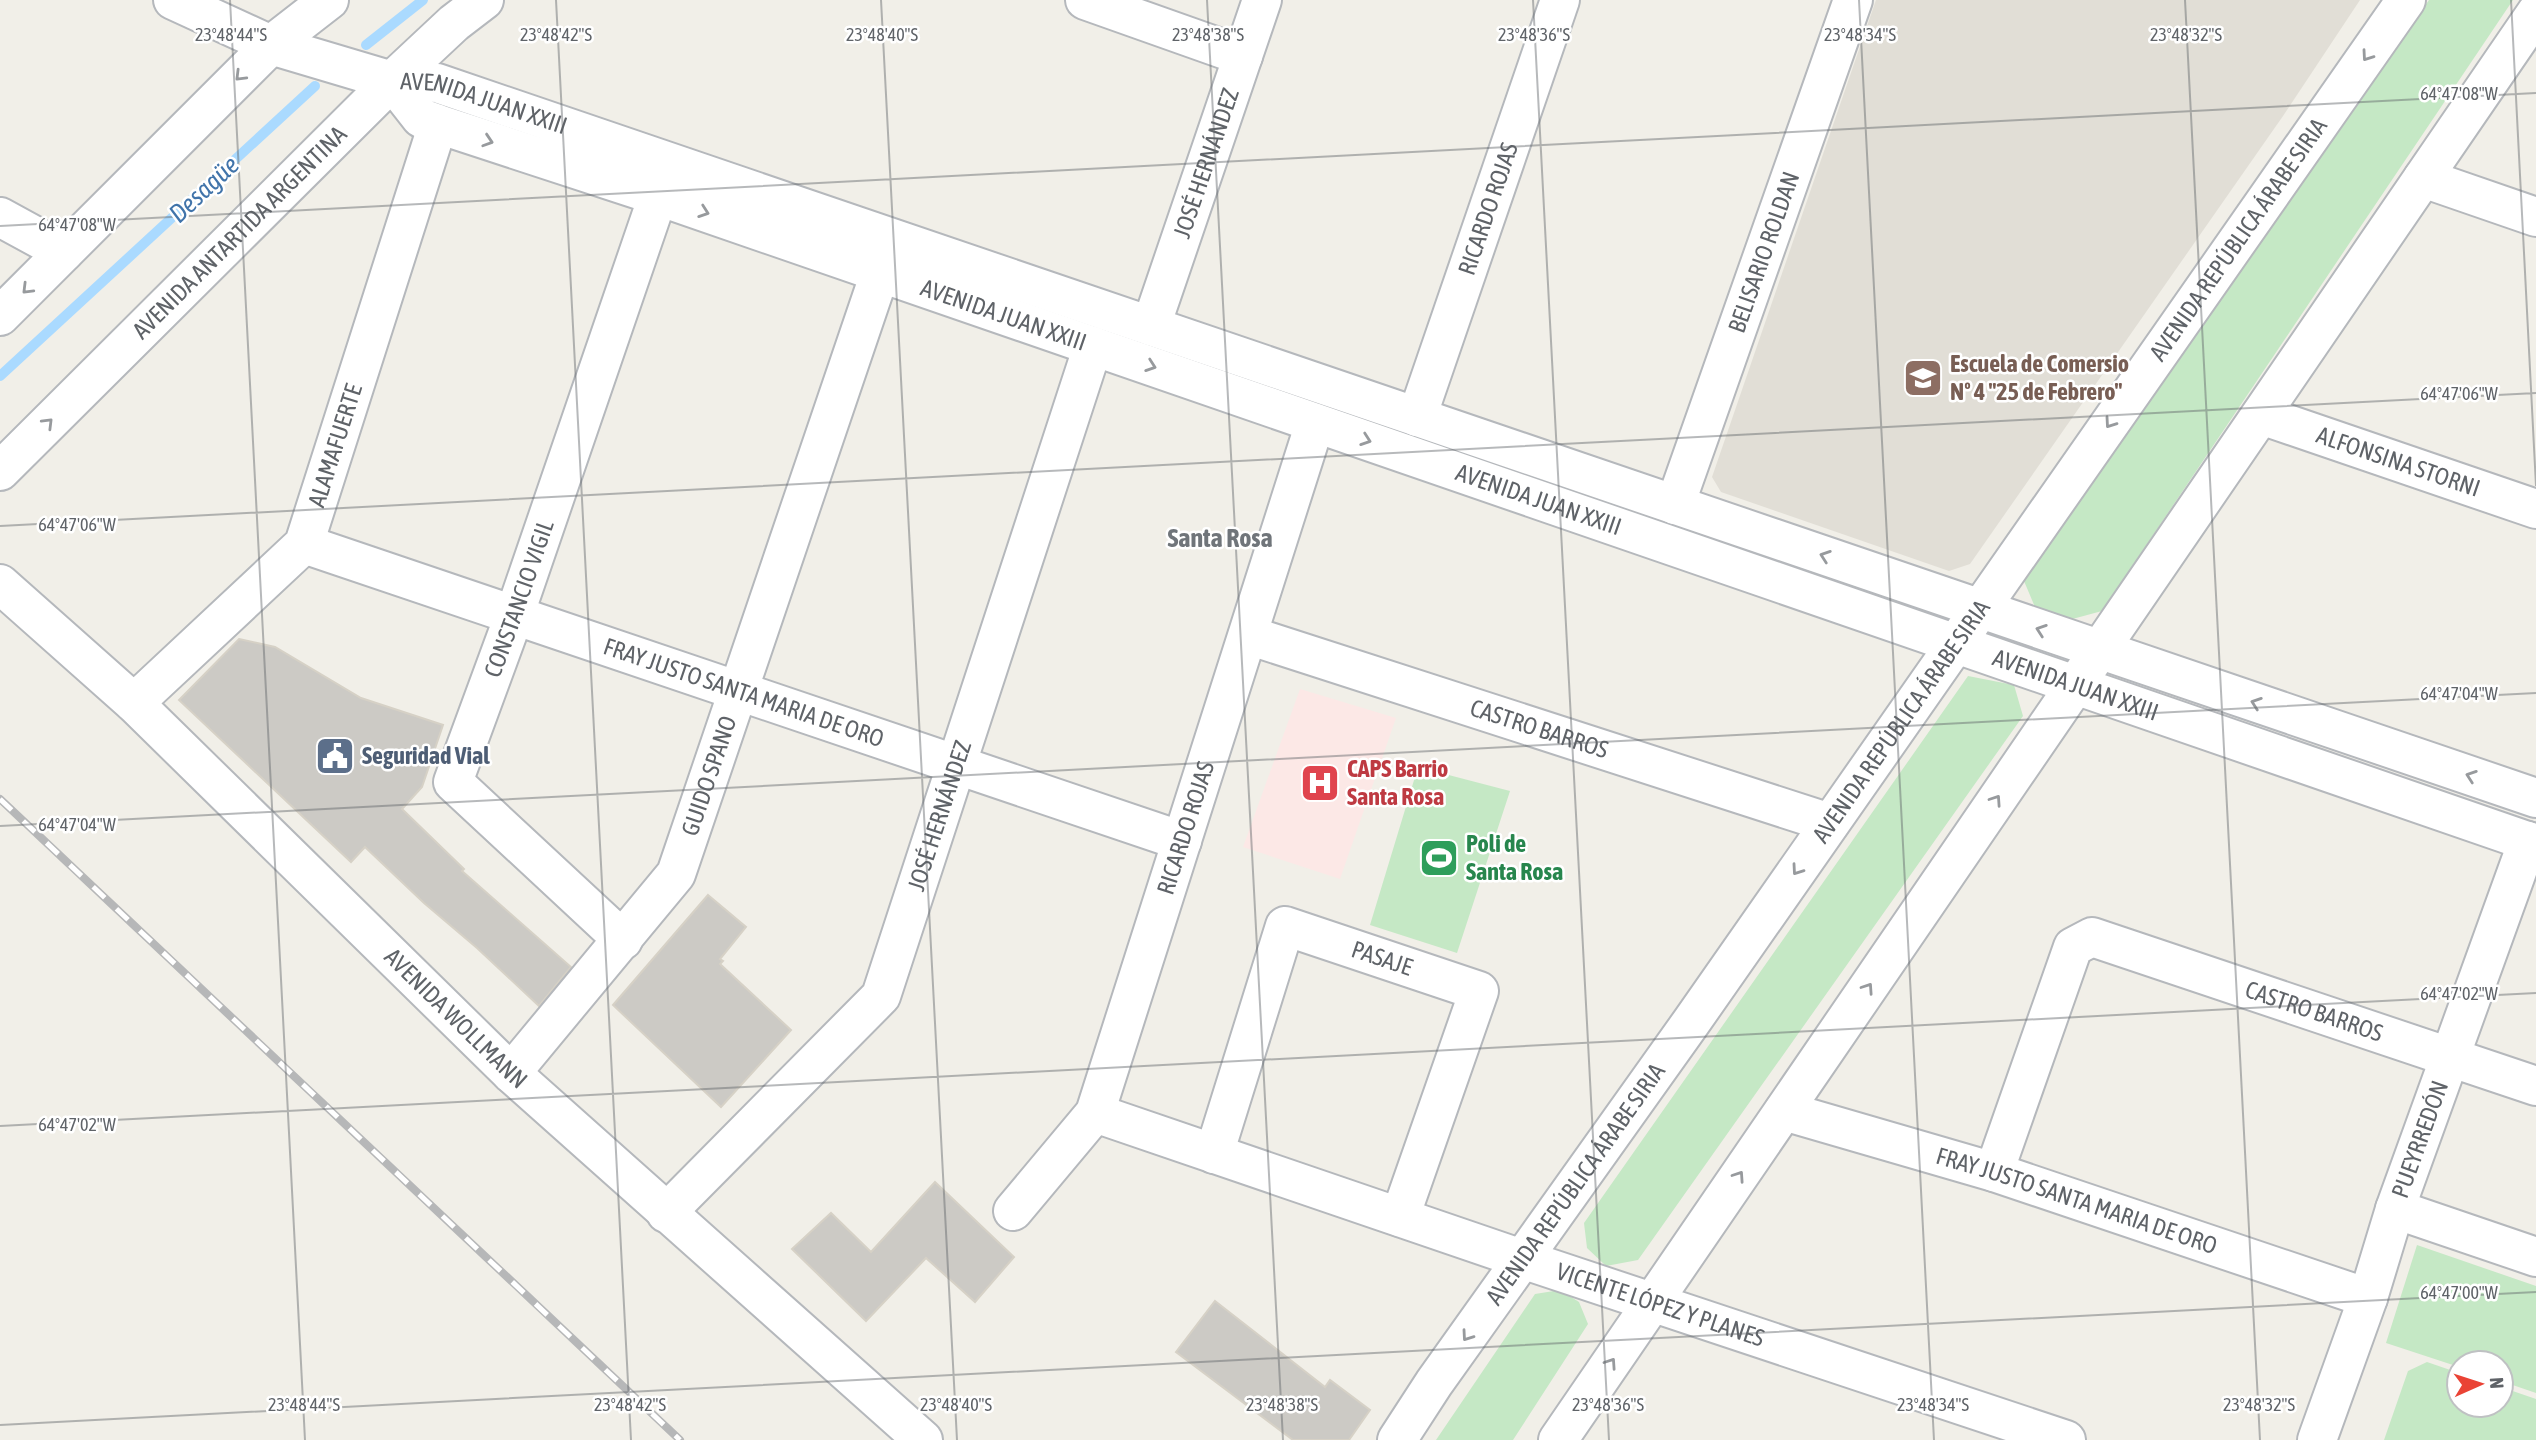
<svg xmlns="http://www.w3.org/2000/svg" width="2536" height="1440" font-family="'Asap Condensed',sans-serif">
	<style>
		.education { fill: #e1ded6 }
		.medical { fill: #fce8e6 }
		.green { fill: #c5e8c5 }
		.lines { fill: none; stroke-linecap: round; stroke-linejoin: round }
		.stream { stroke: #aadaff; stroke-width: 10 }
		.building { fill: #cccac5; stroke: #d6d1c6; stroke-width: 2 }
		.minor-casing { stroke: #b5b8bc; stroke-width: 42 }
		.minor { stroke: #fff; stroke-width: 38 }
		.rail-casing { stroke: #b6b7b8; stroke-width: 8 }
		.rail { stroke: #fff; stroke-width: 5; stroke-dasharray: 16; stroke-linecap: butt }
		.oneway { stroke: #979a9d }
		.ticks { fill: none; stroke: #5f6368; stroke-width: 2; stroke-opacity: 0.45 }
		.labels { text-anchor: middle; stroke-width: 5; stroke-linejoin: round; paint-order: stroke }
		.street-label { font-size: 24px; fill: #5f6368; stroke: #fff }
		.education-label { font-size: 24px; font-weight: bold; fill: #785e54; stroke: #fff; text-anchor: start }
		.service-label { font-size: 24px; font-weight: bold; fill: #4e5e75; stroke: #fff; text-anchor: start }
		.health-label { font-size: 24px; font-weight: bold; fill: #be3a42; stroke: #fff; text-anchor: start }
		.leisure-label { font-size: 24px; font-weight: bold; fill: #27864d; stroke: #fff; text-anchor: start }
		.water-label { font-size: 26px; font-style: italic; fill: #4174aa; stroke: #fff }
		.neighbourhood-label { font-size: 26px; font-weight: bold; fill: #70757a; stroke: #fff }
		.ticks-label { font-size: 18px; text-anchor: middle; fill: #5f6368; stroke: #fff; stroke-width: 5; stroke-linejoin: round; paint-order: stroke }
	</style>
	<rect width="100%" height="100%" fill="#f1efe8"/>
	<!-- education -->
	<path class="education" d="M 1876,0 L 2360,0 L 2283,116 L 1970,564 L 1949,571 L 1721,492 L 1712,477 Z"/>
	<!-- medical -->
	<path class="medical" d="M 1300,689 L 1396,718 L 1340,879 L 1243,847 Z"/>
	<!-- green -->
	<path class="green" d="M 2429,0 L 2513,0 L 2102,611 L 2065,621 L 2037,612 L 2024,581 Z
		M 1968,676 L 2014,685 L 2023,716 L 1638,1260 L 1606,1266 L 1587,1248 L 1584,1223 Z
		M 1418,767 L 1510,791 L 1457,953 L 1370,925 Z
		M 2417,1245 L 2536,1286 L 2536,1393 L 2501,1381 L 2501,1363 L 2459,1363 L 2459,1367 L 2386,1343 Z
		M 1560,1290 L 1579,1302 L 1588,1324 L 1513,1440 L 1436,1440 L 1535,1294 Z
		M 2427,1362 L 2459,1373 L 2459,1405 L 2501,1405 L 2501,1387 L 2536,1399 L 2536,1440 L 2384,1440 L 2408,1371 Z"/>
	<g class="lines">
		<!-- stream -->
		<path class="stream" d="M 366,45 L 423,0
			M 0,376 L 315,86"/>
	</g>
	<!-- building -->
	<path class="building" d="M 239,639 L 275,647 L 361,698 L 443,725 L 422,787 L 402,809 L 464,869 L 462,871 L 571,967 L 539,1006 L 477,948 L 424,903 L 365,847 L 351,862 L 179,700 Z
		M 708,895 L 746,927 L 720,959 L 723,961 L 720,964 L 791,1030 L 721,1107 L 613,1005 Z
		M 935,1182 L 1014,1257 L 975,1302 L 926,1258 L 866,1321 L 792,1249 L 831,1213 L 871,1252 Z
		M 1215,1301 L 1325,1387 L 1330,1380 L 1370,1410 L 1349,1440 L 1293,1440 L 1176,1352 Z"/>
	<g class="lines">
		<!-- minor casing -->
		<g class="minor-casing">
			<g id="minor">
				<path id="s1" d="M 173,0 L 271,45 L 392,81 L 437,83 L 2536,798"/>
				<path d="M 1085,0 L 1243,56"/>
				<path id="s2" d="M 392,81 L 421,118 L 438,124 L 658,196 L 2536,844"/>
				<path d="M 2423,178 L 2536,217"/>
				<path d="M 0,217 L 64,252"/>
				<path d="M 0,316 L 271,45 L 329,0"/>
				<path id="s3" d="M 1151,326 L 1262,0"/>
				<path id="s4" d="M 2261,415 L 2536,509"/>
				<path id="s5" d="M 1417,417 L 1560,0"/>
				<path id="s6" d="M 0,471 L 392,81 L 454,23 L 484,0"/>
				<path id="s7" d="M 1675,505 L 1853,0"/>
				<path id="s8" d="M 304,544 L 1182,841"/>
				<path id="s9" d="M 0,584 L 134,703 L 511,1073 L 923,1440"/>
				<path id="s10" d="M 1248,635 L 1830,823"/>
				<path id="s11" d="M 134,703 L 304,544 L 438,124"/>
				<path id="s12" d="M 623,940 L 453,782 L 514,616 L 658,196"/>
				<path id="s13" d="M 511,1073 L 676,874 L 880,273"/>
				<path id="s14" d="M 1784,1111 L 1994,1172 L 2368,1298"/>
				<path id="s15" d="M 1095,1113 L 1522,1259 L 2066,1440"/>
				<path id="s16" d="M 1214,1154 L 1285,926 L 1479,991 L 1400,1217"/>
				<path id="s17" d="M 1994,1172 L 2073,947 L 2092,937 L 2536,1086"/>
				<path d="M 2395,1209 L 2536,1257"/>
				<path id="s18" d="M 1013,1211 L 1095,1113 L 1315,423"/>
				<path id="s19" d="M 666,1213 L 881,996 L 1093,346"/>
				<path id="s20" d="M 1397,1440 L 1434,1383 L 1692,1021 L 2406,0"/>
				<path d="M 1558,1440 L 2536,13"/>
				<path id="s21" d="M 2317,1440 L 2368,1298 L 2395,1209 L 2528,841"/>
			</g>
		</g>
		<!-- minor -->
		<use href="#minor" class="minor"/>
		<!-- rail casing -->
		<g class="rail-casing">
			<path id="rail" d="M 0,799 L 680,1440"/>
		</g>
		<!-- rail -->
		<use href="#rail" class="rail"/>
	</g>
	<!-- one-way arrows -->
	<defs><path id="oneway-chevron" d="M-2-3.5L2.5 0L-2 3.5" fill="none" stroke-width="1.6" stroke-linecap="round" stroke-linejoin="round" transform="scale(1.75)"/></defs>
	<g class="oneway">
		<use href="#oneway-chevron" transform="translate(2367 56) rotate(125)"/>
		<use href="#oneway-chevron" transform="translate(240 76) rotate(135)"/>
		<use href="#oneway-chevron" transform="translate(488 141) rotate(18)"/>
		<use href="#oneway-chevron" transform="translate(704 212) rotate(19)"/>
		<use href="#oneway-chevron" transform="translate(27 289) rotate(135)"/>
		<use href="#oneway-chevron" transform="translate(1151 366) rotate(19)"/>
		<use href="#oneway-chevron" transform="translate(48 423) rotate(-45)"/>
		<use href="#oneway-chevron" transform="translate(2110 423) rotate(125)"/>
		<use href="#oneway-chevron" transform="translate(1366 440) rotate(19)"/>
		<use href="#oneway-chevron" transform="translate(1825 556) rotate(-161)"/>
		<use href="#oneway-chevron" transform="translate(2041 630) rotate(-161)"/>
		<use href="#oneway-chevron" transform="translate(2256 703) rotate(-161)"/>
		<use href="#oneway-chevron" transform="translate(2471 776) rotate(-161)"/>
		<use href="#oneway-chevron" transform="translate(1996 800) rotate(-56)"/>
		<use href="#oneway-chevron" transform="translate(1797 870) rotate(125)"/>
		<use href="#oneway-chevron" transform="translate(1868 988) rotate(-56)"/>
		<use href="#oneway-chevron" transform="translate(1739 1176) rotate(-56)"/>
		<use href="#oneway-chevron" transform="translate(1467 1336) rotate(125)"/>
		<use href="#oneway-chevron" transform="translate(1611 1363) rotate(-56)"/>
	</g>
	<!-- ticks -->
	<path class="ticks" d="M 230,0 L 305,1440M 556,0 L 631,1440M 881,0 L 957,1440M 1207,0 L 1283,1440M 1533,0 L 1609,1440M 1859,0 L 1934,1440M 2185,0 L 2260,1440M 2511,0 L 2536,486M 0,226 L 2536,93M 0,526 L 2536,393M 0,826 L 2536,693M 0,1126 L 2536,993M 0,1425 L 2536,1292"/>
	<!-- icons -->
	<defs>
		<g id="school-square" transform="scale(2.0125)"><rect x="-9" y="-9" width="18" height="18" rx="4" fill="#8d6e63" stroke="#fff"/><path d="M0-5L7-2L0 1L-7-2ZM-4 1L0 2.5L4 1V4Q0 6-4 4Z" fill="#fff"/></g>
		<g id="civic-square" transform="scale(2.0125)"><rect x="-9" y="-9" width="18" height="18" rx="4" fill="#5c6f8a" stroke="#fff"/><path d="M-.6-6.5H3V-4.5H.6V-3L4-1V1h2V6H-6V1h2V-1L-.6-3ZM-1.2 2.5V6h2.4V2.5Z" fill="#fff"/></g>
		<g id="hospital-square" transform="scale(2.0125)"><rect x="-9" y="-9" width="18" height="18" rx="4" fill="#e0444e" stroke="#fff"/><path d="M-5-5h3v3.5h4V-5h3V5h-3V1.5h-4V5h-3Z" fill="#fff"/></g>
		<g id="stadium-square" transform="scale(2.0125)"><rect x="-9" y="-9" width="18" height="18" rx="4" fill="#2e9e5b" stroke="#fff"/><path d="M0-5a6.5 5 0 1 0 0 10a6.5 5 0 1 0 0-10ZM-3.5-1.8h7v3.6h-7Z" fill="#fff"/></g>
	</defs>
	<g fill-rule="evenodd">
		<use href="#school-square" x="1923" y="378"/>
		<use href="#civic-square" x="335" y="756"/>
		<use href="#hospital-square" x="1320" y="783"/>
		<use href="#stadium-square" x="1439" y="858"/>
	</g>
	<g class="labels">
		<!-- street labels -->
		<g class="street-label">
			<text dy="8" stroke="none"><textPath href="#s1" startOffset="329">AVENIDA JUAN XXIII</textPath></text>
			<text dy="8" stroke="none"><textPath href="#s3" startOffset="172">JOSÉ HERNÁNDEZ</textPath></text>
			<text dy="8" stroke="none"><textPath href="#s5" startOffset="220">RICARDO ROJAS</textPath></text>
			<text dy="8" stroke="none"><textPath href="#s6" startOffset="338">AVENIDA ANTARTIDA ARGENTINA</textPath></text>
			<text dy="8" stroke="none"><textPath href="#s20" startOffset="1466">AVENIDA REPÚBLICA ÁRABE SIRIA</textPath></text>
			<text dy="8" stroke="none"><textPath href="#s7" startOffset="268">BELISARIO ROLDAN</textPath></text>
			<text dy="8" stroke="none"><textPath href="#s2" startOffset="662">AVENIDA JUAN XXIII</textPath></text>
			<text dy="8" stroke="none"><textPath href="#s11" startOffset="336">ALAMAFUERTE</textPath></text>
			<text dy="8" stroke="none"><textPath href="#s4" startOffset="145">ALFONSINA STORNI</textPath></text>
			<text dy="8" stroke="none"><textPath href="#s2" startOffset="1228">AVENIDA JUAN XXIII</textPath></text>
			<text dy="8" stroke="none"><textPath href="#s12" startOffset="427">CONSTANCIO VIGIL</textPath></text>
			<text dy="8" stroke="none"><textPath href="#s2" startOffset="1796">AVENIDA JUAN XXIII</textPath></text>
			<text dy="8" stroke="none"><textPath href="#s8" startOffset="464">FRAY JUSTO SANTA MARIA DE ORO</textPath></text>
			<text dy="8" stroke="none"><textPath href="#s20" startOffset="878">AVENIDA REPÚBLICA ÁRABE SIRIA</textPath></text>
			<text dy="8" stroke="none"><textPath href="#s10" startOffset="306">CASTRO BARROS</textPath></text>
			<text dy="8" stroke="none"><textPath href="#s13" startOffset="362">GUIDO SPANO</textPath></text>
			<text dy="8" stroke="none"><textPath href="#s19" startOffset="495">JOSÉ HERNÁNDEZ</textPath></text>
			<text dy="8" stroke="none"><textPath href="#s18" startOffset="427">RICARDO ROJAS</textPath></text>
			<text dy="8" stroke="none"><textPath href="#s16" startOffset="341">PASAJE</textPath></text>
			<text dy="8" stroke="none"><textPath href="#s17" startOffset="494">CASTRO BARROS</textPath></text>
			<text dy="8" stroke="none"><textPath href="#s9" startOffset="630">AVENIDA WOLLMANN</textPath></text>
			<text dy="8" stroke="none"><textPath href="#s21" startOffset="318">PUEYRREDÓN</textPath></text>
			<text dy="8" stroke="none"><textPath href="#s20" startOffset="312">AVENIDA REPÚBLICA ÁRABE SIRIA</textPath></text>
			<text dy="8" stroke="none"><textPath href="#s14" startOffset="306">FRAY JUSTO SANTA MARIA DE ORO</textPath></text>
			<text dy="8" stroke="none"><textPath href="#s15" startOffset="597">VICENTE LÓPEZ Y PLANES</textPath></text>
		</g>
		<!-- education labels -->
		<g class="education-label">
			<text x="1950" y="372">Escuela de Comersio<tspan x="1950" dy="28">Nº 4 "25 de Febrero"</tspan></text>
		</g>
		<!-- service labels -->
		<g class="service-label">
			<text x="362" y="764">Seguridad Vial</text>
		</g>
		<!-- health labels -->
		<g class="health-label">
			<text x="1347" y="777">CAPS Barrio<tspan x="1347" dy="28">Santa Rosa</tspan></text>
		</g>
		<!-- leisure labels -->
		<g class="leisure-label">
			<text x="1466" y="852">Poli de<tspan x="1466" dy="28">Santa Rosa</tspan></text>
		</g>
		<!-- water labels -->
		<g class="water-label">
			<text transform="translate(204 189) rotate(-43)" y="9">Desagüe</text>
		</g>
		<!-- neighbourhood labels -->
		<g class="neighbourhood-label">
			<text x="1220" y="547">Santa Rosa</text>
		</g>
	</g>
	<g class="ticks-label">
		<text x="231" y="41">23°48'44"S</text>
		<text x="882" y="41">23°48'40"S</text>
		<text x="1208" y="41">23°48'38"S</text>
		<text x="1534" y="41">23°48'36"S</text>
		<text x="2186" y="41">23°48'32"S</text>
		<text x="556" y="41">23°48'42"S</text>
		<text x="1860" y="41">23°48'34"S</text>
		<text x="2459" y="100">64°47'08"W</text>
		<text x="77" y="231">64°47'08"W</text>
		<text x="2459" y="400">64°47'06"W</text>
		<text x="77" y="531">64°47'06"W</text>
		<text x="2459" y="700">64°47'04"W</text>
		<text x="77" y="831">64°47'04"W</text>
		<text x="2459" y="1000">64°47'02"W</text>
		<text x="77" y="1131">64°47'02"W</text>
		<text x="2459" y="1299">64°47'00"W</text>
		<text x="304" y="1411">23°48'44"S</text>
		<text x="630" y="1411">23°48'42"S</text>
		<text x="956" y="1411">23°48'40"S</text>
		<text x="1282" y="1411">23°48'38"S</text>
		<text x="1608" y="1411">23°48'36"S</text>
		<text x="1933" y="1411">23°48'34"S</text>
		<text x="2259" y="1411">23°48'32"S</text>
	</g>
	<!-- north arrow -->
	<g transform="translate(2480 1384) rotate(87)"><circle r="33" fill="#ffffff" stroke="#bfc1c3" stroke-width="2"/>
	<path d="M0-5L12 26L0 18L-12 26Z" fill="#ea4335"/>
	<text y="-10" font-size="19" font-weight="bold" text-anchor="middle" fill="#5f6368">N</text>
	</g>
</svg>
